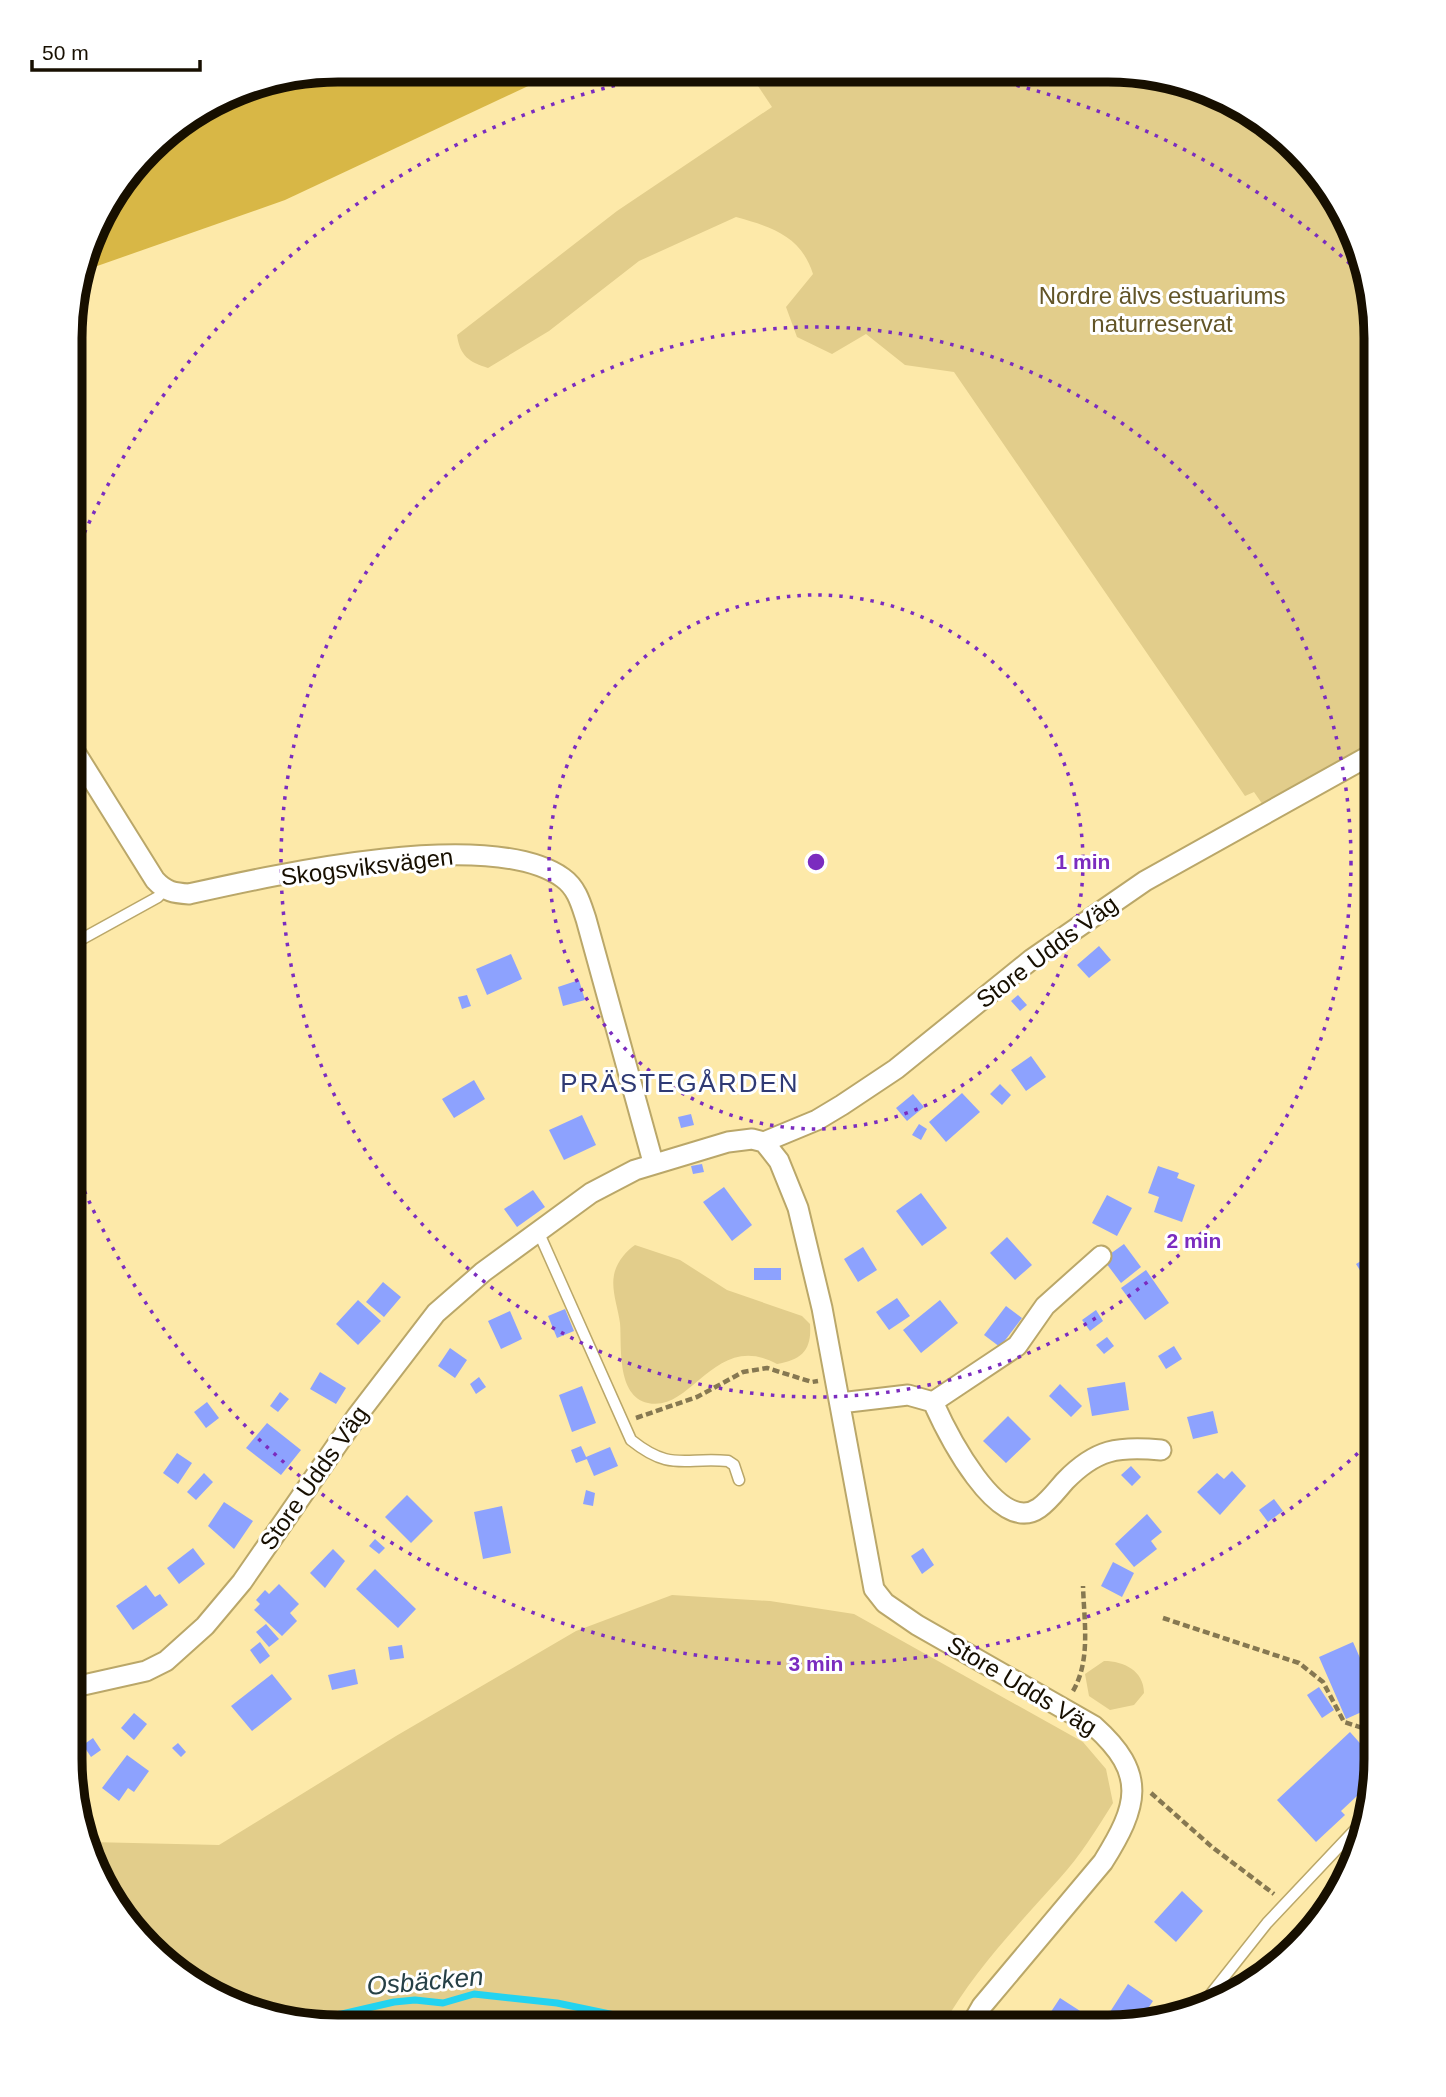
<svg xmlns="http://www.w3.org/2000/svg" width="1446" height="2097" font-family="Arial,sans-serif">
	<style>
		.green { fill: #e2cd8b }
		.forest { fill: #d8b746 }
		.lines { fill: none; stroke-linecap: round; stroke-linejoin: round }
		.stream { stroke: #23d3f0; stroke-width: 7 }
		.building { fill: #8da2fe }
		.lane-casing { stroke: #baa769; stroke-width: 13 }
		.street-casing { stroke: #baa769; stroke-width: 23 }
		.path { stroke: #867851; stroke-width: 4.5; stroke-dasharray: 7 3.5; stroke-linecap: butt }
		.lane { stroke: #fff; stroke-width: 10 }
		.street { stroke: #fff; stroke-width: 19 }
		.ring { fill: none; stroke: #7b2cbf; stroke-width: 3.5; stroke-dasharray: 3.5 7 }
		.labels { text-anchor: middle; stroke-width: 6; stroke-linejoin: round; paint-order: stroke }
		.park-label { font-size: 24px; fill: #625427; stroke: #fff }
		.street-label { font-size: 24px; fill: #170f00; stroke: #fff }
		.neighbourhood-label { font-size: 26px; letter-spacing: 2px; fill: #2f3a74; stroke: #fff }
		.water-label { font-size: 26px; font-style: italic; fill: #264046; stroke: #fff }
		.rim { fill: none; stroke: #170f00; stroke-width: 9 }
		.centre { fill: #7b2cbf; stroke: #fff; stroke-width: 3.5 }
		.ring-label { font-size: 21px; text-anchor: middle; font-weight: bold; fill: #7b2cbf; stroke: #fff; stroke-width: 6; stroke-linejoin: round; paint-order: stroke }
	</style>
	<rect width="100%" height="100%" fill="#fde9a9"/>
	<!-- green -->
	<path class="green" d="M 748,71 L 1143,72 L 1211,91 L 1271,125 L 1348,220 L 1376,338 L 1376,743 L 1263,805 L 1254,792 L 1245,796 L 954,372 L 905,365 L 866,334 L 832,354 L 797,337 L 786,307 L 813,274 C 801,236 772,227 736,217 L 639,261 L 549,331 L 488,368 C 469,362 460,356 457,335 L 617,211 L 772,107 Z
		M 635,1245 L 680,1260 L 727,1290 L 802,1316 L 810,1324 C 812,1350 802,1360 777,1364 C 715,1330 692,1413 648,1403 C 616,1396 622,1345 620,1323 C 618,1308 611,1290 614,1275 C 616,1263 626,1251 635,1245 Z
		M 672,1595 L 770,1601 L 854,1614 L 1083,1742 L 1106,1769 L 1113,1803 C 1097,1829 1080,1856 1060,1878 C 1017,1926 974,1970 942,2027 L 304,2025 L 189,1982 L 136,1935 L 98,1877 L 90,1842 L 219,1845 L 396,1736 L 576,1631 Z
		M 1104,1661 C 1124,1661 1144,1671 1144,1693 L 1134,1705 L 1110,1710 L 1089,1696 L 1085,1674 Z"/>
	<!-- forest -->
	<path class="forest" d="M 339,70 L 560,71 L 285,200 L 83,271 L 106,205 L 162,136 L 252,84 Z"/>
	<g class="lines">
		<!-- stream -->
		<path class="stream" d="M 290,2020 L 342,2014 L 394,2002 L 415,2000 L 443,2003 L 474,1994 L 557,2003 L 624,2017 L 645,2026"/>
	</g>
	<!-- building -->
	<path class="building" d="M 1099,946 L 1111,960 L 1089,978 L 1077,965 Z
		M 511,954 L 522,979 L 487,995 L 476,969 Z
		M 579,980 L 585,1000 L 563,1006 L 558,987 Z
		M 467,995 L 471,1006 L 462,1009 L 458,997 Z
		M 1018,995 L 1027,1005 L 1020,1011 L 1011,1001 Z
		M 1031,1056 L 1046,1077 L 1026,1091 L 1011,1070 Z
		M 474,1080 L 485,1099 L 454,1118 L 442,1099 Z
		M 1000,1084 L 1011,1095 L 1002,1105 L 990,1094 Z
		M 962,1093 L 980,1112 L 946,1142 L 929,1122 Z
		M 913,1094 L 924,1107 L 907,1121 L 896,1108 Z
		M 691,1114 L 694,1125 L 681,1128 L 678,1117 Z
		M 582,1115 L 596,1145 L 564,1160 L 549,1130 Z
		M 919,1124 L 927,1129 L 921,1140 L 912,1135 Z
		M 702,1164 L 704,1172 L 693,1174 L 691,1166 Z
		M 1158,1166 L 1179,1173 L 1177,1178 L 1195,1185 L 1182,1222 L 1154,1212 L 1159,1197 L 1148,1193 Z
		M 724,1187 L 752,1225 L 732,1241 L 703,1202 Z
		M 533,1190 L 545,1207 L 517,1227 L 504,1209 Z
		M 921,1193 L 947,1228 L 922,1246 L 896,1211 Z
		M 1107,1195 L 1132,1208 L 1117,1236 L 1092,1223 Z
		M 1007,1237 L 1032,1265 L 1015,1280 L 990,1253 Z
		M 1124,1244 L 1141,1267 L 1121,1283 L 1103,1259 Z
		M 863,1247 L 877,1270 L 858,1282 L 844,1259 Z
		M 1376,1252 L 1376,1296 L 1356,1264 Z
		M 754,1268 L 781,1268 L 781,1280 L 754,1280 Z
		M 1146,1270 L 1169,1303 L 1145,1320 L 1121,1288 Z
		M 383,1282 L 401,1297 L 384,1317 L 366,1302 Z
		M 897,1298 L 910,1316 L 889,1330 L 876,1312 Z
		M 358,1300 L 381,1321 L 358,1345 L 336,1324 Z
		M 940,1300 L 958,1323 L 921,1353 L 903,1330 Z
		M 1006,1306 L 1022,1318 L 1000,1347 L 984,1335 Z
		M 565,1309 L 574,1331 L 557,1338 L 548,1316 Z
		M 1096,1310 L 1103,1321 L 1090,1331 L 1082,1320 Z
		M 510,1311 L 522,1339 L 501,1349 L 488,1321 Z
		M 1107,1337 L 1114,1346 L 1104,1354 L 1096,1345 Z
		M 1174,1346 L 1182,1359 L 1166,1369 L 1158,1356 Z
		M 450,1348 L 467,1360 L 455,1378 L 438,1366 Z
		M 320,1372 L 346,1388 L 336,1404 L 310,1389 Z
		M 479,1377 L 486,1387 L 476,1394 L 470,1384 Z
		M 1125,1382 L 1129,1410 L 1092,1416 L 1087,1388 Z
		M 1060,1384 L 1082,1406 L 1071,1417 L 1049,1396 Z
		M 582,1386 L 596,1423 L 572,1432 L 559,1395 Z
		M 280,1392 L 289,1399 L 278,1412 L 270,1406 Z
		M 207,1402 L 219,1418 L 206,1428 L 194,1412 Z
		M 1213,1411 L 1218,1433 L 1193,1439 L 1187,1417 Z
		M 1008,1416 L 1031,1439 L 1006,1463 L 983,1441 Z
		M 267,1423 L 301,1450 L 281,1475 L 246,1448 Z
		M 581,1446 L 587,1459 L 576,1463 L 571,1450 Z
		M 610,1447 L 618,1466 L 594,1476 L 586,1457 Z
		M 177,1453 L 192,1463 L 178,1484 L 163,1473 Z
		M 1131,1466 L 1141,1477 L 1132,1486 L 1121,1475 Z
		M 1232,1471 L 1246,1486 L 1220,1515 L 1197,1492 L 1217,1473 L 1224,1479 Z
		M 204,1473 L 213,1482 L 196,1500 L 187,1492 Z
		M 586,1490 L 595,1493 L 593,1506 L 583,1504 Z
		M 407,1495 L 433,1521 L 411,1543 L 385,1517 Z
		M 1274,1499 L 1283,1511 L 1268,1522 L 1259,1510 Z
		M 224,1502 L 253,1521 L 234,1549 L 208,1526 Z
		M 502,1506 L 511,1553 L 483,1559 L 474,1512 Z
		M 1147,1514 L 1162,1532 L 1151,1541 L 1157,1549 L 1134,1567 L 1115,1544 Z
		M 375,1539 L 385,1548 L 379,1554 L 369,1546 Z
		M 193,1548 L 205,1564 L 179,1584 L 167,1568 Z
		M 923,1548 L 934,1565 L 922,1574 L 911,1556 Z
		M 333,1549 L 345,1561 L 325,1588 L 310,1573 Z
		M 1113,1562 L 1134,1573 L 1122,1597 L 1101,1586 Z
		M 375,1569 L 416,1609 L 398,1628 L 356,1589 Z
		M 279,1584 L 299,1604 L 290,1613 L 297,1621 L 282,1636 L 254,1610 L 260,1604 L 256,1600 L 265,1590 L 269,1594 Z
		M 146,1585 L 155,1597 L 160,1594 L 168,1605 L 133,1630 L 116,1606 Z
		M 266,1624 L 279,1639 L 269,1647 L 256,1632 Z
		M 1373,1632 L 1375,1636 L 1375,1670 L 1361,1637 Z
		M 260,1642 L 270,1656 L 260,1664 L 250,1650 Z
		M 1353,1642 L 1375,1692 L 1375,1706 L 1346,1719 L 1319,1657 Z
		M 402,1645 L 404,1658 L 390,1660 L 388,1647 Z
		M 355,1669 L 358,1684 L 332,1690 L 328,1675 Z
		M 272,1674 L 292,1699 L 252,1731 L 231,1706 Z
		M 1319,1687 L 1334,1710 L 1322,1718 L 1307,1695 Z
		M 134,1713 L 147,1724 L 134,1740 L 121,1728 Z
		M 1350,1732 L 1375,1760 L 1375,1779 L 1341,1811 L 1345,1815 L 1316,1842 L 1277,1800 Z
		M 93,1738 L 101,1750 L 91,1757 L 83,1745 Z
		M 178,1743 L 186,1752 L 181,1757 L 172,1748 Z
		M 127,1755 L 149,1771 L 134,1792 L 128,1788 L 119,1801 L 102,1788 Z
		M 1182,1891 L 1203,1911 L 1176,1942 L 1154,1922 Z
		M 1128,1984 L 1153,2001 L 1141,2019 L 1121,2024 L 1108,2015 Z
		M 1060,1998 L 1105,2027 L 1041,2027 Z"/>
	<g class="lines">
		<!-- lane casing -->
		<g class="lane-casing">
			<path id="lane" d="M 71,945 L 158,897 L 164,890
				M 538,1231 L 631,1440 C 671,1472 683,1457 728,1461 L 734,1465 L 739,1480
				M 1202,2005 L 1267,1923 L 1367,1817"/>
		</g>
		<!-- street casing -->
		<g class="street-casing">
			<path id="street" d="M 72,747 L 155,880 C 166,892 174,893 189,894 C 274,875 491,826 563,878 C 577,888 581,904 586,919 L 653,1162
				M 764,1142 L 817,1120 L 842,1105 L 896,1069 L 1032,959 L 1145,881 L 1376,752
				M 933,1402 L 1017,1346 L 1045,1306 L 1101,1256
				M 840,1403 L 908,1395 L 933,1402 C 946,1431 998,1537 1039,1508 C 1049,1501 1057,1490 1065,1481 C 1096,1449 1118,1446 1161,1450
				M 70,1688 L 146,1671 L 166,1661 L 205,1626 L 242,1582 L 357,1416 L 436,1313 L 483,1272 L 591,1193 L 635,1170 L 728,1142 L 752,1139 L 764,1142 L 779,1161 L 798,1208 L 822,1308 L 874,1589 L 885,1603 L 917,1625 L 1094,1726 C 1148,1774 1138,1806 1103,1862 L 982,2006 L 970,2027"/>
		</g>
		<!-- path -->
		<path class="path" d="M 636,1418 L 697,1397 L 743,1372 L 767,1368 L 812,1382 L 818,1381
			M 1163,1618 L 1299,1663 L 1323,1682 L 1344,1722 L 1375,1732
			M 1073,1691 C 1091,1660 1084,1621 1083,1586
			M 1151,1793 L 1212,1847 L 1274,1894"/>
		<!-- lane -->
		<use href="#lane" class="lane"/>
		<!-- street -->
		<use href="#street" class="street"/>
	</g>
	<!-- distance rings -->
	<g class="ring">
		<circle cx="816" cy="862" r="267"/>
		<circle cx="816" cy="862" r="535"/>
		<path d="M1373 1439A802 802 0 0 1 72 1162M72 562A802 802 0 0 1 677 72M955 72A802 802 0 0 1 1358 271"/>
	</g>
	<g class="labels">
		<!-- park labels -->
		<g class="park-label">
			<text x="1162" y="304">Nordre älvs estuariums<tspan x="1162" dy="28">naturreservat</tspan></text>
		</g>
		<!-- street labels -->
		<g class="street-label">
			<text transform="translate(367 867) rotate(-7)" y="8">Skogsviksvägen</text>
			<text transform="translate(1047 952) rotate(-37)" y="8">Store Udds Väg</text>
			<text transform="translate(314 1478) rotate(-55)" y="8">Store Udds Väg</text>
			<text transform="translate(1022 1686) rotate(31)" y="8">Store Udds Väg</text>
		</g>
		<!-- neighbourhood labels -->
		<g class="neighbourhood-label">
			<text x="680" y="1092">PRÄSTEGÅRDEN</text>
		</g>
		<!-- water labels -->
		<g class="water-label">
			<text transform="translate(425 1981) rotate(-5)" y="9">Osbäcken</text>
		</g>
	</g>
	<!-- crop -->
	<path d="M0 0H1446V2097H0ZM338 82H1108A256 256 0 0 1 1364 338V1759A256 256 0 0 1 1108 2015H338A256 256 0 0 1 82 1759V338A256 256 0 0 1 338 82Z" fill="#fff" fill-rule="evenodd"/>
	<path class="rim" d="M338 82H1108A256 256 0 0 1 1364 338V1759A256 256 0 0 1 1108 2015H338A256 256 0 0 1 82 1759V338A256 256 0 0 1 338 82Z"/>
	<circle cx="816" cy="862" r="10" class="centre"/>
	<g class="ring-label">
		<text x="1083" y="869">1 min</text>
		<text x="1194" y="1248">2 min</text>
		<text x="816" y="1671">3 min</text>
	</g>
	<!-- scale -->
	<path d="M32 60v10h168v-10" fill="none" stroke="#170f00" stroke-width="3.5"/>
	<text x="42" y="60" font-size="21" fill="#170f00" stroke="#ffffff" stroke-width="5" paint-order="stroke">50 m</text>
</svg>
